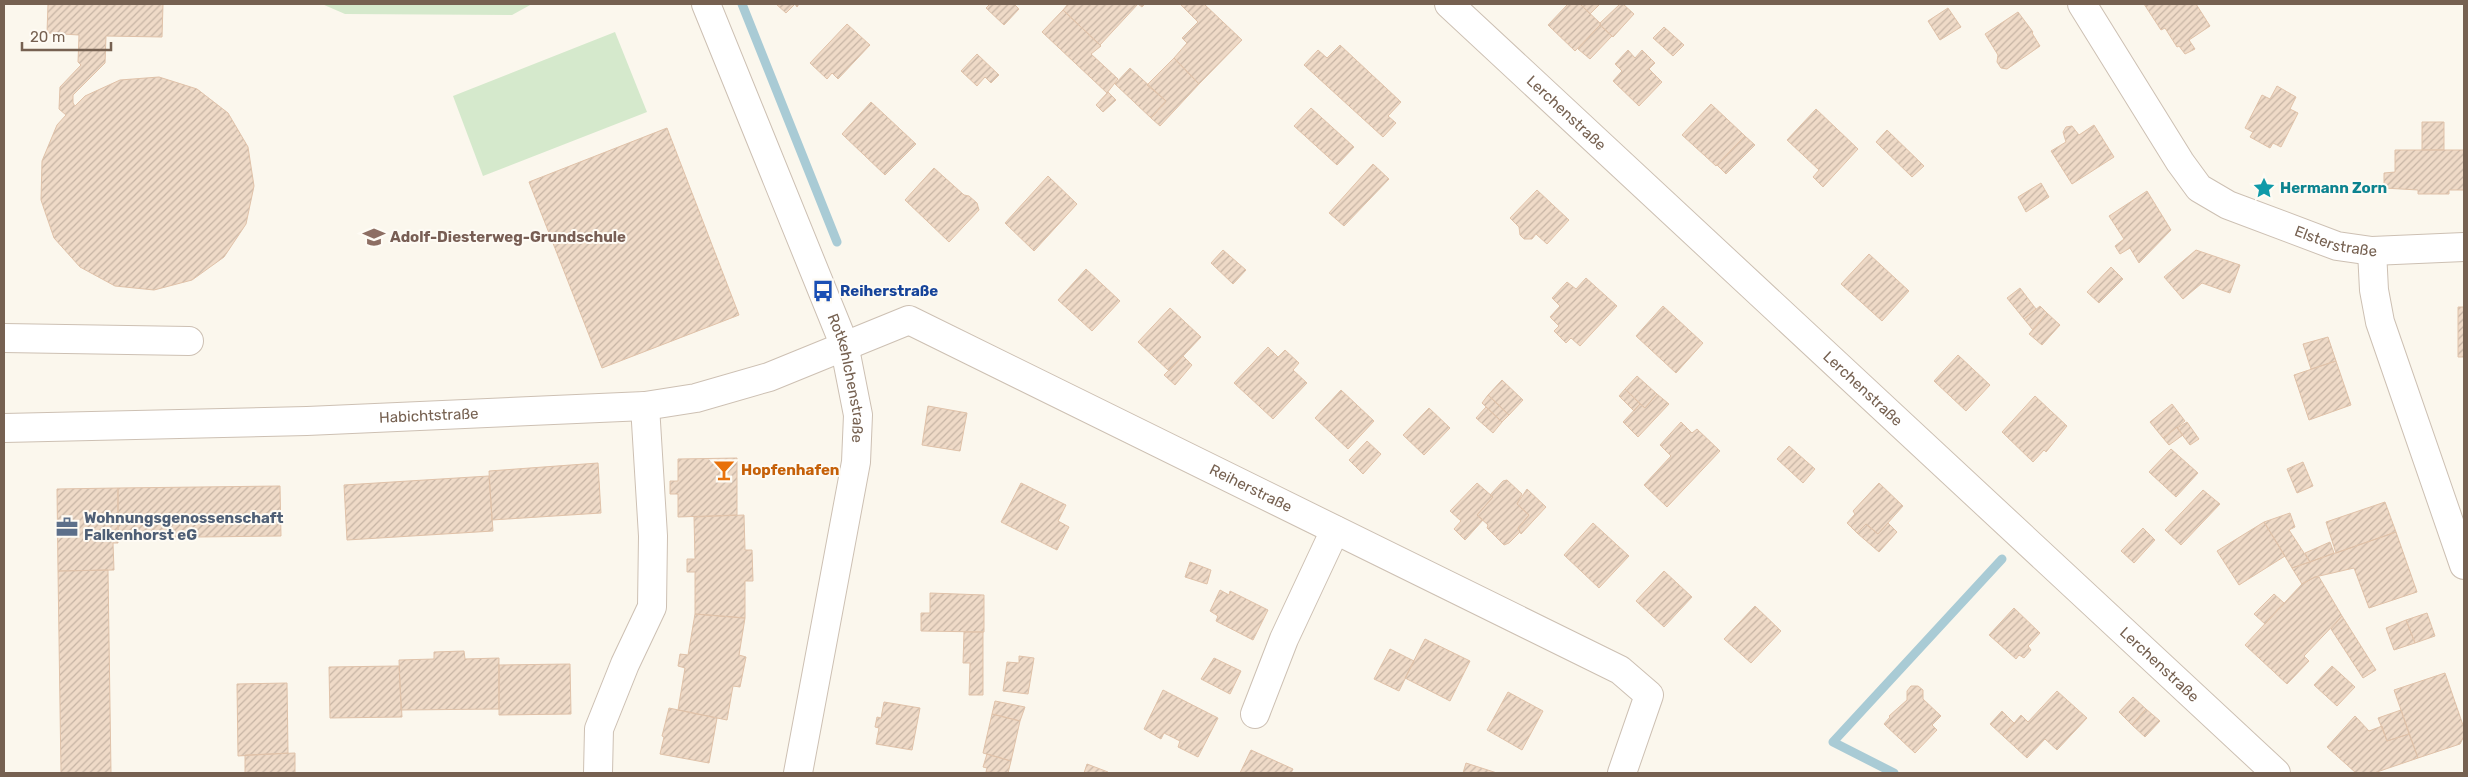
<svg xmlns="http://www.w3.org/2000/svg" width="2468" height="777" font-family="Rubik,sans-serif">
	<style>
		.pitch { fill: #d5e9cc }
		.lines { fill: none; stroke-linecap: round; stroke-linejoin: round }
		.stream { stroke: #a9cbd5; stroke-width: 9 }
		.building { fill: url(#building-hatch); stroke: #e0c2a9 }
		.minor-casing { stroke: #cdc0b3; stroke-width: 30 }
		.minor { stroke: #fff; stroke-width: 28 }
		.labels { text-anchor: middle; stroke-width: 4; stroke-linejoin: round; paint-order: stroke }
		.street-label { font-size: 15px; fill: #766151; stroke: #fefbf4 }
		.culture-label { font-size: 15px; font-weight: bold; fill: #0d838f; stroke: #fefbf4; text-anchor: start }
		.education-label { font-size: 15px; font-weight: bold; fill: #785e54; stroke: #fefbf4; text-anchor: start }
		.transit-label { font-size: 15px; font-weight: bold; fill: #164399; stroke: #fefbf4; text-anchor: start }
		.food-label { font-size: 15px; font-weight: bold; fill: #c56008; stroke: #fefbf4; text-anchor: start }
		.service-label { font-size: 15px; font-weight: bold; fill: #4e5e75; stroke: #fefbf4; text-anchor: start }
	</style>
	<defs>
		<pattern id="building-hatch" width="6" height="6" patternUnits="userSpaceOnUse" patternTransform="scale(1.25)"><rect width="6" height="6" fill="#efdac7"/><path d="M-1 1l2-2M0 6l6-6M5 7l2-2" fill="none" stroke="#c6b4a4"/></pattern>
	</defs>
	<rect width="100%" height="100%" fill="#fbf7ed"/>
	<!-- pitch -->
	<path class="pitch" d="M 322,4 L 532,4 L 512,15 L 345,14 Z
		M 615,32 L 647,112 L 483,176 L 453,96 Z"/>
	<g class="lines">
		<!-- stream -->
		<path class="stream" d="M 742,4 L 837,242
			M 1894,773 L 1833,742 L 2002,559"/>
	</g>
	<!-- building -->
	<path class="building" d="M 48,4 L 163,4 L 162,37 L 106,36 L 105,63 L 73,95 L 73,103 L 75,106 L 85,96 L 120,80 L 159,77 L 197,89 L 228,113 L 248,147 L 254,186 L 246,224 L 224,257 L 192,280 L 154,290 L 115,286 L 80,267 L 54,238 L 41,200 L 42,161 L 57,125 L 66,115 L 59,109 L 60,87 L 81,65 L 78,62 L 79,35 L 47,33 Z
		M 776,4 L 799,4 L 797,7 L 795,4 L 786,13 Z
		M 990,4 L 1014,4 L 1019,9 L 1004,25 L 986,8 Z
		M 1068,4 L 1145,4 L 1142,7 L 1138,4 L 1100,45 L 1063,10 Z
		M 1180,4 L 1204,4 L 1242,40 L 1199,84 L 1174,58 L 1187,43 L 1182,38 L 1198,22 Z
		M 1568,4 L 1580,4 L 1601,24 L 1575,51 L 1548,25 Z
		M 1580,4 L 1598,4 L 1599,5 L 1590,14 Z
		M 1620,4 L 1623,4 L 1634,14 L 1613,37 L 1600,25 L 1600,23 Z
		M 2144,4 L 2196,4 L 2210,26 L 2189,40 L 2195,49 L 2185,54 L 2179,46 L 2177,47 L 2165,28 L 2161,30 Z
		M 1948,8 L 1961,27 L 1940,40 L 1928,21 Z
		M 1063,10 L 1101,46 L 1091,54 L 1118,79 L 1107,93 L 1042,32 Z
		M 2018,12 L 2033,32 L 2032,33 L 2040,46 L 2007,69 L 2001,68 L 1997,62 L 1998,55 L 1985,34 Z
		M 847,24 L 870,45 L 838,79 L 832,73 L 827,79 L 810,63 Z
		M 1600,25 L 1612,36 L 1590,59 L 1578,49 Z
		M 1664,27 L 1684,45 L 1673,56 L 1653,38 Z
		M 1340,45 L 1401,102 L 1388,116 L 1396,123 L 1383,137 L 1304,65 L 1318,50 L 1327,58 Z
		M 1628,50 L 1635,58 L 1642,50 L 1655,63 L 1649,69 L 1662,82 L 1639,106 L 1613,81 L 1622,71 L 1615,64 Z
		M 977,54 L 999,75 L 991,83 L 985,77 L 977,86 L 961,71 Z
		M 1174,58 L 1199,84 L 1160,126 L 1151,118 L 1166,101 L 1147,85 Z
		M 1130,68 L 1166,101 L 1151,118 L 1115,84 Z
		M 2277,86 L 2296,97 L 2290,109 L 2298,113 L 2281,147 L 2273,143 L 2270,148 L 2250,137 L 2253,132 L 2245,128 L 2262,95 L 2270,99 Z
		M 1108,92 L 1116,100 L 1103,112 L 1096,105 Z
		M 871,102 L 916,144 L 885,175 L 842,134 Z
		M 1711,104 L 1745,136 L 1716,166 L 1682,135 Z
		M 1311,108 L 1354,147 L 1337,165 L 1294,126 Z
		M 1816,109 L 1858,149 L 1823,187 L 1813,177 L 1819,170 L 1787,140 Z
		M 2422,122 L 2444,122 L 2444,150 L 2422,150 Z
		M 2094,125 L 2114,157 L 2072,184 L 2051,151 L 2066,142 L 2063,132 L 2066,127 L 2072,126 L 2079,135 Z
		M 667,128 L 739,315 L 602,368 L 529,182 Z
		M 1887,130 L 1924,166 L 1912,177 L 1876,142 Z
		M 1745,136 L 1755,145 L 1726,174 L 1717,165 Z
		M 2395,150 L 2464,150 L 2464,190 L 2449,190 L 2449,194 L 2418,194 L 2418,190 L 2384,188 L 2384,173 L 2395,172 Z
		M 1373,164 L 1389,179 L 1344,226 L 1329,213 Z
		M 934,168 L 964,195 L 969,196 L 977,203 L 979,210 L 949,242 L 905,200 Z
		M 1048,176 L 1077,204 L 1034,251 L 1005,223 Z
		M 2041,183 L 2049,197 L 2026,212 L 2018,197 Z
		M 1537,190 L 1569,220 L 1547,244 L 1536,234 L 1532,239 L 1524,239 L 1520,235 L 1519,227 L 1510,218 Z
		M 2147,191 L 2171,230 L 2139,263 L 2130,248 L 2120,254 L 2115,246 L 2124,239 L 2109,216 Z
		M 1223,250 L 1246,270 L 1233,284 L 1211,263 Z
		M 2196,250 L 2240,265 L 2230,293 L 2202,283 L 2183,299 L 2164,277 Z
		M 1869,254 L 1909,291 L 1882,321 L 1841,284 Z
		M 2111,267 L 2123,279 L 2099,303 L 2087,292 Z
		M 1086,269 L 1120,301 L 1092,331 L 1058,300 Z
		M 1586,278 L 1617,306 L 1580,346 L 1571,338 L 1566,343 L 1554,331 L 1559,326 L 1550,317 L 1560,306 L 1552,298 L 1567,282 L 1576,289 Z
		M 2020,288 L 2036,309 L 2024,319 L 2007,298 Z
		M 1663,306 L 1703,343 L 1676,373 L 1636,336 Z
		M 2040,306 L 2047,313 L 2033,330 L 2024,319 Z
		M 2458,307 L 2464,307 L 2464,357 L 2458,357 Z
		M 1170,308 L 1201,337 L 1169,371 L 1138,342 Z
		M 2047,313 L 2060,325 L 2042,345 L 2029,334 Z
		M 2328,337 L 2336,361 L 2311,369 L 2303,344 Z
		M 1268,347 L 1278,357 L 1285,350 L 1299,363 L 1293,370 L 1307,383 L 1273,419 L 1234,383 Z
		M 1958,355 L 1990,385 L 1966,411 L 1934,381 Z
		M 1183,356 L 1192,365 L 1175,385 L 1164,375 Z
		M 2336,361 L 2351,405 L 2309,420 L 2294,375 Z
		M 1637,376 L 1657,394 L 1645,408 L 1625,389 Z
		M 1502,380 L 1523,400 L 1509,415 L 1488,395 Z
		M 1625,389 L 1640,404 L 1634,411 L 1619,396 Z
		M 1341,390 L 1374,421 L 1348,449 L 1315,418 Z
		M 1657,394 L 1669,404 L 1638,437 L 1623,422 L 1640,404 L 1645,408 Z
		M 1488,395 L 1509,415 L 1502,422 L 1482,403 Z
		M 2035,396 L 2067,426 L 2046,452 L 2044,450 L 2033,462 L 2002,432 Z
		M 2172,404 L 2185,421 L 2163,438 L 2150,422 Z
		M 928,406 L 967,413 L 960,451 L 922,445 Z
		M 1486,407 L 1502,422 L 1493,433 L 1476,418 Z
		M 1429,408 L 1450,428 L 1424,455 L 1403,435 Z
		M 1681,422 L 1692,433 L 1697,429 L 1720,451 L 1667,507 L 1644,485 L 1671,456 L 1660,445 Z
		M 2187,422 L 2199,439 L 2190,445 L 2177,428 Z
		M 2177,427 L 2183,435 L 2169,445 L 2163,438 Z
		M 1367,441 L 1381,454 L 1363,474 L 1349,460 Z
		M 1789,446 L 1815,469 L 1803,483 L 1777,459 Z
		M 2171,449 L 2198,473 L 2176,497 L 2149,472 Z
		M 737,458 L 737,515 L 678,517 L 678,494 L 670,494 L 670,481 L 678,481 L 678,459 Z
		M 2303,462 L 2313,486 L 2297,493 L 2287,469 Z
		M 598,463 L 601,513 L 492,520 L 489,471 Z
		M 489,476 L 493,531 L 347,540 L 344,485 Z
		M 1507,480 L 1522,494 L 1517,504 L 1529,515 L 1518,528 L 1520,532 L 1509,543 L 1504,545 L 1487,528 L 1488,525 L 1477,515 L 1493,497 L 1490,495 L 1503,481 Z
		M 1021,483 L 1066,505 L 1058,521 L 1069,527 L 1057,550 L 1001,522 Z
		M 1477,483 L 1493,497 L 1477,515 L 1483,520 L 1465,540 L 1454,529 L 1461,521 L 1450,511 Z
		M 1879,483 L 1903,506 L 1878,534 L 1866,524 L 1857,533 L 1847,523 L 1855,514 L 1853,511 Z
		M 280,486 L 281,536 L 118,538 L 118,488 Z
		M 118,488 L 118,543 L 113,543 L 114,570 L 58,571 L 57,489 Z
		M 1527,489 L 1546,507 L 1521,534 L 1518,528 L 1529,515 L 1517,504 Z
		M 2203,490 L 2220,504 L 2181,545 L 2165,530 Z
		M 2385,502 L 2396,532 L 2336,553 L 2326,522 Z
		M 2290,513 L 2295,527 L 2289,530 L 2310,562 L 2292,568 L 2264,522 Z
		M 744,515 L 745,550 L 752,550 L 753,581 L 745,581 L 745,618 L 695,614 L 695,572 L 687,572 L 687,559 L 695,559 L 694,517 Z
		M 2264,522 L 2285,556 L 2239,585 L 2217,551 Z
		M 1593,523 L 1629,556 L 1599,588 L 1564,555 Z
		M 1888,523 L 1897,532 L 1879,552 L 1857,533 L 1866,524 L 1878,534 Z
		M 2143,528 L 2155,540 L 2134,563 L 2121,551 Z
		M 2396,532 L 2417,592 L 2369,608 L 2354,568 L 2315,577 L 2302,584 L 2292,568 Z
		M 2330,542 L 2334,553 L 2310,562 L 2305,553 Z
		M 1190,562 L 1211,570 L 1207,584 L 1185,577 Z
		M 108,570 L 111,773 L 61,773 L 58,571 Z
		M 1664,571 L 1692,597 L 1664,627 L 1636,601 Z
		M 2315,577 L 2319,577 L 2342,616 L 2304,656 L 2309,661 L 2287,684 L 2245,645 L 2302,584 Z
		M 1220,590 L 1229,595 L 1230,591 L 1268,610 L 1253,640 L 1216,621 L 1218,616 L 1210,611 Z
		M 930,593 L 984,595 L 984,632 L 921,631 L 921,613 L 930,613 Z
		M 2274,594 L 2284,603 L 2265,624 L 2254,614 Z
		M 1755,606 L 1781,631 L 1751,663 L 1724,639 Z
		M 2014,608 L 2040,633 L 2028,646 L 2031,650 L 2024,658 L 2019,655 L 2016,659 L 1989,635 Z
		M 2427,613 L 2435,636 L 2415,643 L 2406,620 Z
		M 695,614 L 745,618 L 739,655 L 746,657 L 740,687 L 733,686 L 727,720 L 678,710 L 685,668 L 678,666 L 680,654 L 688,655 Z
		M 2342,616 L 2376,670 L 2363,678 L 2331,629 Z
		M 2406,620 L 2415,643 L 2394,650 L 2386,628 Z
		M 964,632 L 983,632 L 983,695 L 969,695 L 970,663 L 963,663 Z
		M 1425,639 L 1470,661 L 1450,701 L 1405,678 Z
		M 1390,649 L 1414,661 L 1399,691 L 1374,679 Z
		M 464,651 L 465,659 L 499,658 L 499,709 L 401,710 L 399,660 L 434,659 L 434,652 Z
		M 1019,656 L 1034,658 L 1028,694 L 1003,691 L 1007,662 L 1019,663 Z
		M 1214,658 L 1241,671 L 1230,694 L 1201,679 Z
		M 570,664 L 571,714 L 499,715 L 499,665 Z
		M 399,666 L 402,717 L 330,718 L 329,667 Z
		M 2332,666 L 2355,687 L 2337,706 L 2314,685 Z
		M 2445,673 L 2464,728 L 2464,736 L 2460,744 L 2418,758 L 2394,690 Z
		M 287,683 L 288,753 L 238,756 L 237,684 Z
		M 1911,686 L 1918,686 L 1923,690 L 1923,699 L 1941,716 L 1932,725 L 1937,730 L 1915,753 L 1884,724 L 1890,717 L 1889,716 L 1907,700 L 1907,691 Z
		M 1163,690 L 1218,718 L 1198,757 L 1178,747 L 1180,741 L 1164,733 L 1161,739 L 1144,729 Z
		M 2057,691 L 2087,718 L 2057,750 L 2045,739 L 2027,758 L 2003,736 L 2021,715 L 2028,722 Z
		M 1508,692 L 1543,711 L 1522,750 L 1487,730 Z
		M 2133,697 L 2146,709 L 2132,725 L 2119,712 Z
		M 995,701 L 1025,707 L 1020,721 L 992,714 Z
		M 884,702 L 920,708 L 912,750 L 876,744 L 879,728 L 875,727 L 877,717 L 881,718 Z
		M 669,708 L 717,718 L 709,763 L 660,754 L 664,737 L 662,736 Z
		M 2146,709 L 2160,721 L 2145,737 L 2132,725 Z
		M 2401,710 L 2409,734 L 2387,741 L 2378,718 Z
		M 2002,711 L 2014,723 L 2003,736 L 1990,724 Z
		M 992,714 L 1020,721 L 1011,761 L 983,753 Z
		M 2355,716 L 2369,731 L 2382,726 L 2387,741 L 2409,734 L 2418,758 L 2374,773 L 2356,773 L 2327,747 Z
		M 1251,750 L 1293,769 L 1291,773 L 1240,773 Z
		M 295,753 L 295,773 L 245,773 L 245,755 Z
		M 987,754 L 1011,761 L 1008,773 L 986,772 L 987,768 L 983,767 Z
		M 1466,763 L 1497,773 L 1463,773 Z
		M 1087,764 L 1108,772 L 1108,773 L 1084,773 Z"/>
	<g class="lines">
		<!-- minor casing -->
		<g class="minor-casing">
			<g id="minor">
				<path id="s1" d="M 706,4 L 844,344 L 858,415 L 856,462 L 798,773"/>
				<path id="s2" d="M 1449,4 L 2276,773"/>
				<path id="s3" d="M 2082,4 L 2180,162 L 2199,188 L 2228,205 L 2337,246 L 2372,251 L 2464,247"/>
				<path d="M 2372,251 L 2374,290 L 2380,322 L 2464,565"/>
				<path d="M 4,338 L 189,341"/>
				<path id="s4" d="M 4,428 L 307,421 L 645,406 L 696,398 L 769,377 L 909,320 L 1620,670 L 1649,695 L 1622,773"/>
				<path d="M 1255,714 L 1284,639 L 1335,530"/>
				<path d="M 598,773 L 599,729 L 625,664 L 652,607 L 653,536 L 645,406"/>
			</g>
		</g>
		<!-- minor -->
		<use href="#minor" class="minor"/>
	</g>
	<!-- icons -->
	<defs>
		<g id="sight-bare" transform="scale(1.725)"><path d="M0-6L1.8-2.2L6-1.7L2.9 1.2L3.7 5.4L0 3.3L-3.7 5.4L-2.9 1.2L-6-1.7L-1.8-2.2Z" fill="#0f9aa8" stroke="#fefbf4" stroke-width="2.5" paint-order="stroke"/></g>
		<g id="school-bare" transform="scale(1.725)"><path d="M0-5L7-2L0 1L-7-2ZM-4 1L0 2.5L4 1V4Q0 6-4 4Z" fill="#8d6e63" stroke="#fefbf4" stroke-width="2.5" paint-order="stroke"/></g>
		<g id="bus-bare" transform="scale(1.725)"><path d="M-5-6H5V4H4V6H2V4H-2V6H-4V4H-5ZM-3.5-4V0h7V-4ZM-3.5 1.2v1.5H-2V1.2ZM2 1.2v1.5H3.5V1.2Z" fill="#1a4fb4" stroke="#fefbf4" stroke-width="2.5" paint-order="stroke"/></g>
		<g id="bar-bare" transform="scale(1.725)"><path d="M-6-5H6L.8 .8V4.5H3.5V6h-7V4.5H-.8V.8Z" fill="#e8710a" stroke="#fefbf4" stroke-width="2.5" paint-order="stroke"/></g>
		<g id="office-bare" transform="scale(1.725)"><path d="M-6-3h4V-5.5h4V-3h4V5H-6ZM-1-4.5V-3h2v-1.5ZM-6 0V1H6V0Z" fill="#5c6f8a" stroke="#fefbf4" stroke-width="2.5" paint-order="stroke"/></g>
	</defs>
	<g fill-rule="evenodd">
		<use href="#sight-bare" x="2264" y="188"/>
		<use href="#school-bare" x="374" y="237"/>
		<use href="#bus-bare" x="823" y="291"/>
		<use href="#bar-bare" x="724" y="470"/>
		<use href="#office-bare" x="67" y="527"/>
	</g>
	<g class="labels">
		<!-- street labels -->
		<g class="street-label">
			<text dy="5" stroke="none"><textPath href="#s2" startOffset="160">Lerchenstraße</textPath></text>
			<text dy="5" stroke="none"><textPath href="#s3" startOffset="366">Elsterstraße</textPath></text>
			<text dy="5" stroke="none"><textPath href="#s1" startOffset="401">Rotkehlchenstraße</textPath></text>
			<text dy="5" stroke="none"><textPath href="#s2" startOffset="565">Lerchenstraße</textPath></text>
			<text dy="5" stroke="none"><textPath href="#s4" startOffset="425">Habichtstraße</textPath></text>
			<text dy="5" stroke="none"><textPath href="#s4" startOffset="1301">Reiherstraße</textPath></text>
			<text dy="5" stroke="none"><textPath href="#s2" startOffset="970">Lerchenstraße</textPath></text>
		</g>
		<!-- culture labels -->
		<g class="culture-label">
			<text x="2280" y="193">Hermann Zorn</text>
		</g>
		<!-- education labels -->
		<g class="education-label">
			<text x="390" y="242">Adolf-Diesterweg-Grundschule</text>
		</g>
		<!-- transit labels -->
		<g class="transit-label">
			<text x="840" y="296">Reiherstraße</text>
		</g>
		<!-- food labels -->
		<g class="food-label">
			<text x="741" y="475">Hopfenhafen</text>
		</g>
		<!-- service labels -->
		<g class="service-label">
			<text x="84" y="523">Wohnungsgenossenschaft<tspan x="84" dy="17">Falkenhorst eG</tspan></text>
		</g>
	</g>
	<!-- border -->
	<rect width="2468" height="777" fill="none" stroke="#766151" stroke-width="10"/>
	<!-- scale -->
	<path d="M22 42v8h89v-8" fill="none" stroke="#766151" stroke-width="2.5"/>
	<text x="30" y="42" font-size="15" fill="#766151" stroke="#fefbf4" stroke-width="4" paint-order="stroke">20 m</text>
</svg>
